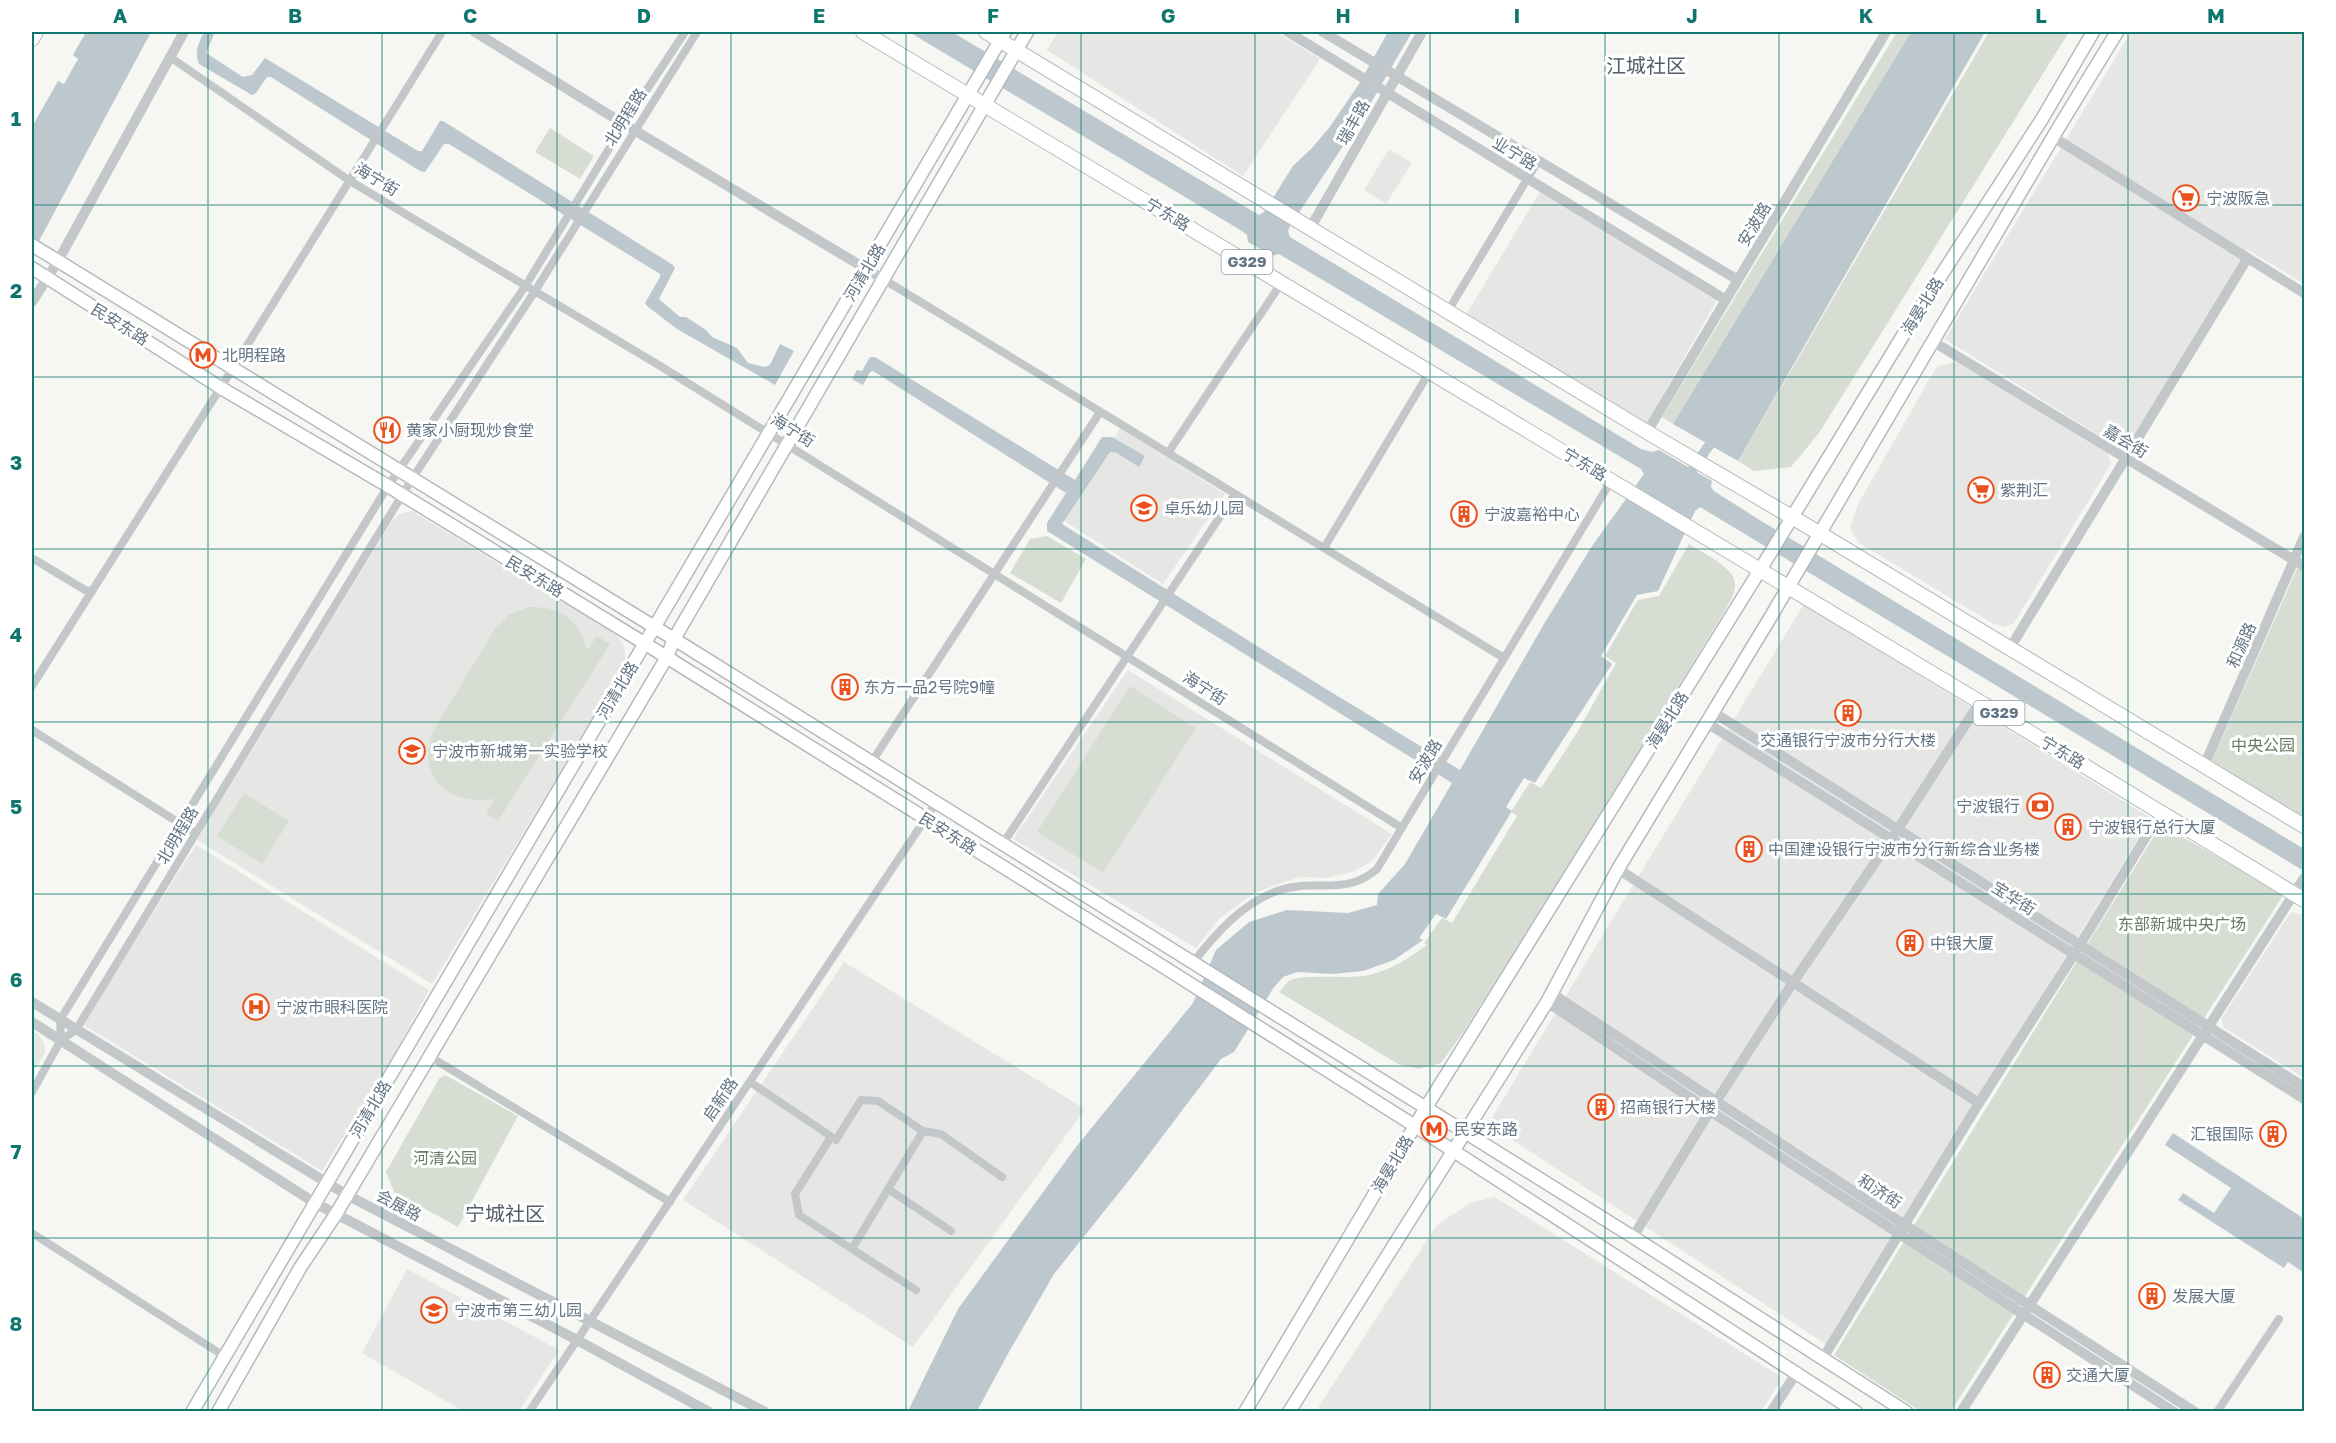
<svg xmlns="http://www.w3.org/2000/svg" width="2336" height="1443" font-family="'Golos Text','Noto Sans SC',sans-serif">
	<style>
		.built { fill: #e6e7e5 }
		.green { fill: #d7ddd3 }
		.water { fill: #bcc8cd }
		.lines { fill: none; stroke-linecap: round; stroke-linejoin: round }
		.canal { stroke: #bcc8cd; stroke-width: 10 }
		.secondary-casing { stroke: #b5babf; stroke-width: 15 }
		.primary-casing { stroke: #b6babe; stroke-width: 16 }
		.minor { stroke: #c3c7ca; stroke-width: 8 }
		.tertiary { stroke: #c3c7ca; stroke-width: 10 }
		.secondary { stroke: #fff; stroke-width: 12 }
		.primary { stroke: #fff; stroke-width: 14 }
		.grid { fill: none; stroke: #0f766e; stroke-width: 1.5; stroke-opacity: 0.55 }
		.labels { text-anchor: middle; stroke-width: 6; stroke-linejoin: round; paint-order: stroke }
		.shield { fill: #fff; stroke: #929eaa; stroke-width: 1.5 }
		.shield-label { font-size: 15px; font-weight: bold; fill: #637585 }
		.street-label { font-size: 16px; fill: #637585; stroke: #fff }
		.poi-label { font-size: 16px; fill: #637585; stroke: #fff; text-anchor: start }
		.park-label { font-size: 16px; fill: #677b63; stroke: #fff }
		.quarter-label { font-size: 20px; fill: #525e69; stroke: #fff }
		.neatline { fill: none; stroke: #0f766e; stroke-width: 2 }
		.grid-label { font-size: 20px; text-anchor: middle; font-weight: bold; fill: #0f766e }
	</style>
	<rect width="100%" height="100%" fill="#f6f6f2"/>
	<!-- built -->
	<path class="built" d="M 1058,32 L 1276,32 L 1320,59 L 1243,176 L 1047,50 Z
		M 2131,32 L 2304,32 L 2304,284 L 2247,249 L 2124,451 L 1945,339 Z
		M 1389,149 L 1412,163 L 1386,204 L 1364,190 Z
		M 1541,190 L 1717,300 L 1647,423 L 1466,315 Z
		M 1957,362 L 2107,451 L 2111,464 L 2014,623 L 2004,627 L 1992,623 L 1859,543 L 1850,528 L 1858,504 L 1937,366 Z
		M 1120,428 L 1225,494 L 1163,584 L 1064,521 Z
		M 412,511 L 615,634 L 624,645 L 626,663 L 432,984 L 197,840 L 390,524 L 399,514 Z
		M 1804,604 L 2151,818 L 1827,1345 L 1488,1124 Z
		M 1128,670 L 1392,834 L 1372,861 L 1353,872 L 1327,878 L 1300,877 L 1256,892 L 1219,919 L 1196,948 L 1013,839 Z
		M 196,845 L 429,990 L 392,1058 L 322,1171 L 82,1024 Z
		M 2291,912 L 2304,915 L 2304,1078 L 2223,1027 L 2222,1018 Z
		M 844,962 L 1085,1109 L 913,1347 L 683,1200 Z
		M 32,1030 L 38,1034 L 44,1043 L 45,1053 L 32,1074 Z
		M 1495,1197 L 1778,1375 L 1780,1382 L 1761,1411 L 1320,1411 L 1319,1406 L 1437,1225 L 1470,1203 Z
		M 407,1269 L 559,1350 L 519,1411 L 463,1411 L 362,1353 Z"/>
	<!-- green -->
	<path class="green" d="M 1897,32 L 1911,32 L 1673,424 L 1662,417 Z
		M 1989,32 L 2069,32 L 1819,433 L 1791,467 L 1754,471 L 1738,461 Z
		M 550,128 L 594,156 L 580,179 L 535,152 Z
		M 1047,536 L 1086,559 L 1061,603 L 1010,573 L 1030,539 Z
		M 1689,544 C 1701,552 1735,568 1735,583 C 1736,593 1728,605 1723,614 L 1557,884 L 1462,1034 L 1441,1063 L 1419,1069 L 1398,1064 L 1279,992 C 1282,989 1285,984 1289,981 C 1302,973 1348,980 1369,975 C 1391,970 1409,958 1427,945 L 1424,943 L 1442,918 L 1452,923 L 1517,816 L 1511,812 L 1530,782 L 1541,788 L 1578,731 L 1616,663 L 1605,656 L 1638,600 L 1659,596 Z
		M 2304,553 L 2304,819 L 2212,761 Z
		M 529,607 C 560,606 580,620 587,650 L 597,636 L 610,644 L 498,821 L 486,814 L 495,799 C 449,806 416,779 433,731 L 496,627 L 510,614 Z
		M 1130,686 L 1196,728 L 1103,873 L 1037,832 Z
		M 244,793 L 289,821 L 262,864 L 217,836 Z
		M 2161,825 L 2284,894 L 1951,1411 L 1920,1411 L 1834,1355 Z
		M 445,1075 L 518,1116 L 458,1227 L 394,1192 L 386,1172 L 439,1079 Z"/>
	<!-- water -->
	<path class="water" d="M 86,32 L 151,32 L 32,254 L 32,127 L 58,81 L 64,84 L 78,59 L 73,55 Z
		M 204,32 L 215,32 L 206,53 L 243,77 L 252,75 L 265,58 L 418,151 L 422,151 L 440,121 L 443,121 L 673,265 L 675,268 L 659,299 L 680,317 L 686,317 L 706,330 L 712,337 L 737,348 L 748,363 L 764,367 L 770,365 L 780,344 L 794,351 L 775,385 L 677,329 L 647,306 L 645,303 L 660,277 L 660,274 L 449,144 L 444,144 L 425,172 L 420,171 L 271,77 L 267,77 L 256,93 L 252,95 L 199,64 C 194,51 199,43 204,32 Z
		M 909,32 L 952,32 L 1259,215 L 1264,212 L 1293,166 L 1311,149 L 1329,128 L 1359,84 L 1388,32 L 1412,32 L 1365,113 L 1290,226 L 1288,231 L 1290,237 L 1641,449 L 1652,452 L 1659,450 L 1712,481 L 1711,487 L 1714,491 L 1758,519 L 2304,849 L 2304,871 L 1700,507 L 1695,511 L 1658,591 L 1637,595 L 1601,656 L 1612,664 L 1535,783 L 1524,778 L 1506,807 L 1512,811 L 1446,919 L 1436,914 L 1419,938 L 1423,940 L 1394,960 L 1363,971 L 1332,974 L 1297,972 L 1283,977 L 1274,987 L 1234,1052 L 1221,1059 L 1134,1174 L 1054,1274 L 1010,1350 L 977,1411 L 908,1411 L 958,1309 L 1076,1147 L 1193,1003 L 1216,950 L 1249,922 L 1287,910 L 1348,913 L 1377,905 L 1378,894 L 1405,864 L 1452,783 L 1047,531 L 1047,523 L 1066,493 L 873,371 L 870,372 L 863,385 L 852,379 L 857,370 L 862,371 L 870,357 L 875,357 L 1075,480 L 1102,437 L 1112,437 L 1145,456 L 1139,467 L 1115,452 L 1110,452 L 1062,524 L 1326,689 L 1460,770 L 1544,624 L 1592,546 L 1644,474 L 1641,469 L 1279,254 L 1272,256 L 1248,242 L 1247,235 L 1242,231 Z
		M 1911,32 L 1985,32 L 1738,461 L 1673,424 Z
		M 2173,1133 L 2303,1218 L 2304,1273 L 2288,1262 L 2284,1268 L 2178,1200 L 2183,1193 L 2214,1213 L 2231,1188 L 2165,1145 Z"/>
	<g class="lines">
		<!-- canal -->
		<path class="canal" d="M 1685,480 L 1717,434"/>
		<!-- secondary casing -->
		<g class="secondary-casing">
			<path id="secondary" d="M 32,245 L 674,639 L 1633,1237 L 1906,1412
				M 32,268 L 221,388 L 388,486 L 644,643 L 1159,964 L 1415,1126 L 1856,1412
				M 192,1412 L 1005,32
				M 218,1412 L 300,1268 L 336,1214 L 667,657 L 674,639 L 1027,32
				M 1245,1412 L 1425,1109 L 1760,570 L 1913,319 L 2042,119 L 2093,32
				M 1289,1412 L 1547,1002 L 1618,869 L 1770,618 L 2059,127 L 2117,32"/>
		</g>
		<!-- primary casing -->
		<g class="primary-casing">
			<path id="primary" d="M 863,32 L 1980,702 L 2304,900
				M 986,32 L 1647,432 L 1819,533 L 2304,826
				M 32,39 L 36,32"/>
		</g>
		<!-- minor -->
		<path class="minor" d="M 170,57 L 350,181 L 662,367 L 1402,828
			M 883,279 L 1504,658
			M 1448,311 L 1538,161
			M 1168,453 L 1282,282
			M 1324,548 L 1430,371
			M 32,558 L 85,590 L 91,591
			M 32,686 L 233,368 L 442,32
			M 32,730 L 195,833
			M 871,763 L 1100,412
			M 1002,845 L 1235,494
			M 1192,964 C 1215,934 1243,902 1280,890 C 1315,878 1345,897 1377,869 L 1611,481
			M 61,1040 L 60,1020 L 388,486 L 526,285 L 624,124 L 685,32
			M 429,1056 L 670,1202
			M 750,1082 L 826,1133 L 836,1140 L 861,1100 L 878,1101 L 923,1131 L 852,1249 L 799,1215 L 795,1194 L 831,1137
			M 32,1092 L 61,1040 L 76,1030 L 412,479 L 535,291 L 697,32
			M 923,1131 L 941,1134 L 1002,1177
			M 888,1189 L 951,1231
			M 32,1233 L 224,1356
			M 852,1249 L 916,1290
			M 529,1412 L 936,803
			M 2217,1412 L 2279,1319"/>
		<!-- tertiary -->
		<path class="tertiary" d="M 475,32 L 624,124 L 883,279
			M 1288,32 L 1726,300
			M 1323,32 L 1738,280
			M 2053,137 L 2304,293
			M 1311,227 L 1422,32
			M 32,302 L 58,261 L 184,32
			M 1932,341 L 2304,566
			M 1647,432 L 1886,32
			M 2010,648 L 2247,259
			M 1713,712 L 2304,1087
			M 1707,723 L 2304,1099
			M 2204,766 L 2304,537
			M 1618,869 L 1979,1103 L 1823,1358
			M 1551,993 L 1905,1225 L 2195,1412
			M 32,1002 L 347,1195 L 765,1412
			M 1547,1002 L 1710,1111 L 2174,1412
			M 32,1022 L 315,1203 L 577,1340 L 709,1412
			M 1979,1103 L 2080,945 L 2161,812
			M 1633,1237 L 1710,1111 L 1790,987 L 1898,829 L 1980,702
			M 1771,1412 L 1797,1372
			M 1961,1412 L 2304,878"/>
		<!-- secondary -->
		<use href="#secondary" class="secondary"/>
		<!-- primary -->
		<use href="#primary" class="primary"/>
	</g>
	<!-- grid -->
	<path class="grid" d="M 208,32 L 208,1412M 382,32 L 382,1412M 557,32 L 557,1412M 731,32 L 731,1412M 906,32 L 906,1412M 1081,32 L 1081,1412M 1255,32 L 1255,1412M 1430,32 L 1430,1412M 1605,32 L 1605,1412M 1779,32 L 1779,1412M 1954,32 L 1954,1412M 2128,32 L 2128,1412M 32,205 L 2304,205M 32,377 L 2304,377M 32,549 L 2304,549M 32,722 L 2304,722M 32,894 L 2304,894M 32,1066 L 2304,1066M 32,1238 L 2304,1238"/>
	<!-- icons -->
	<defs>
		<g id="supermarket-ring" transform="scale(1.35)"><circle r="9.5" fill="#fff" stroke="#eb511d" stroke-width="1.5"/><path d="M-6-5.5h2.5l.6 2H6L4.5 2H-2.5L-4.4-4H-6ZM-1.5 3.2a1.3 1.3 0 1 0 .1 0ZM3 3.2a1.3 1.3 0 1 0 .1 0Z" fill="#eb511d"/></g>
		<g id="metro-ring" transform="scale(1.35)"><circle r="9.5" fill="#fff" stroke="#eb511d" stroke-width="1.5"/><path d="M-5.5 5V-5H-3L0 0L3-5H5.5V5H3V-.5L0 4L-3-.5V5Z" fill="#eb511d"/></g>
		<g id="restaurant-ring" transform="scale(1.35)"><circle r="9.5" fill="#fff" stroke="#eb511d" stroke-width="1.5"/><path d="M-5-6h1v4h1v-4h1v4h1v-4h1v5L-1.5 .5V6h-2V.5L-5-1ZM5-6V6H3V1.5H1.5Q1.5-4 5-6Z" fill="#eb511d"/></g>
		<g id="school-ring" transform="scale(1.35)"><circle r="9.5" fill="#fff" stroke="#eb511d" stroke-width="1.5"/><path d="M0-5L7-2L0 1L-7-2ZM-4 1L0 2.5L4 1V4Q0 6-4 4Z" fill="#eb511d"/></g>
		<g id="building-ring" transform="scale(1.35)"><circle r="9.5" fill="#fff" stroke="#eb511d" stroke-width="1.5"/><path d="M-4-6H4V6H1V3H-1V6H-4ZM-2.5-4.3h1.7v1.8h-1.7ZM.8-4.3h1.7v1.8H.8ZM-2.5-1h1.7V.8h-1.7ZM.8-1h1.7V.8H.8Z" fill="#eb511d"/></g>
		<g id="bank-ring" transform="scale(1.35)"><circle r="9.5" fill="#fff" stroke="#eb511d" stroke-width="1.5"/><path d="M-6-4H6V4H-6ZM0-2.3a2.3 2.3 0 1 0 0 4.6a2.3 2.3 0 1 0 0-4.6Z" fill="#eb511d"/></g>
		<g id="hospital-ring" transform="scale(1.35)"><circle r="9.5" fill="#fff" stroke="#eb511d" stroke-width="1.5"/><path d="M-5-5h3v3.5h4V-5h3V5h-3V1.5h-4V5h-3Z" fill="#eb511d"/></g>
	</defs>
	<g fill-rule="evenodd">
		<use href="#supermarket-ring" x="2186" y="198"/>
		<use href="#metro-ring" x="203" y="355"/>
		<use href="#restaurant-ring" x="387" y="430"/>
		<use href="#supermarket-ring" x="1981" y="490"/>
		<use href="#school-ring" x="1144" y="508"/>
		<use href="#building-ring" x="1464" y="514"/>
		<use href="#building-ring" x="845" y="687"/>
		<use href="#building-ring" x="1848" y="713"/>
		<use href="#school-ring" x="412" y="751"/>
		<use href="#bank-ring" x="2040" y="806"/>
		<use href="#building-ring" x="2068" y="827"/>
		<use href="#building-ring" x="1749" y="849"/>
		<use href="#building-ring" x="1910" y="943"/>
		<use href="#hospital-ring" x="256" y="1007"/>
		<use href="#building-ring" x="1601" y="1107"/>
		<use href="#metro-ring" x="1434" y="1129"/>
		<use href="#building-ring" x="2273" y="1134"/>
		<use href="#building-ring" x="2152" y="1296"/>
		<use href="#school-ring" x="434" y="1310"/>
		<use href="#building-ring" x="2047" y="1375"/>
	</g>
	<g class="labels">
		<!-- shield labels -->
		<g class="shield">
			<rect x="1221.5" y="250" width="51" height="24" rx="4.5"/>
			<rect x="1973.5" y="701" width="51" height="24" rx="4.5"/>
		</g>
		<g class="shield-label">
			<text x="1247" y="267">G329</text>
			<text x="1999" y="718">G329</text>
		</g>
		<!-- street labels -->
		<g class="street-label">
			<text transform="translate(625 117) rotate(-58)" y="6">北明程路</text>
			<text transform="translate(1353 122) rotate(-61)" y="6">瑞丰路</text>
			<text transform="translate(1515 153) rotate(31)" y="6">业宁路</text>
			<text transform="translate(377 179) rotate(31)" y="6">海宁街</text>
			<text transform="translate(1168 214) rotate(31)" y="6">宁东路</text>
			<text transform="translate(1754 224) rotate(-59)" y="6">安波路</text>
			<text transform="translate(864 272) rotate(-59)" y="6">河清北路</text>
			<text transform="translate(1922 306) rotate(-58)" y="6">海晏北路</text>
			<text transform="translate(120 324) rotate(32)" y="6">民安东路</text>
			<text transform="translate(793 430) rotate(32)" y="6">海宁街</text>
			<text transform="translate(2126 441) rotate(31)" y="6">嘉会街</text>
			<text transform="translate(1585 464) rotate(31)" y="6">宁东路</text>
			<text transform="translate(535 576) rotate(31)" y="6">民安东路</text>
			<text transform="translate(2241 645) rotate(-66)" y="6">和源路</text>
			<text transform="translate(1205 688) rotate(32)" y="6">海宁街</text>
			<text transform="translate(617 690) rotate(-59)" y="6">河清北路</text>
			<text transform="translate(1667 720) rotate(-58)" y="6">海晏北路</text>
			<text transform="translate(2063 752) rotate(31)" y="6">宁东路</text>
			<text transform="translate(1425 761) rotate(-59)" y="6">安波路</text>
			<text transform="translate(948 833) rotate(32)" y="6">民安东路</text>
			<text transform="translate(177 835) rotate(-59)" y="6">北明程路</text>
			<text transform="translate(2014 898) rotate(32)" y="6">宝华街</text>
			<text transform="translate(720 1099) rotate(-56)" y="6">启新路</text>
			<text transform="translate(370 1109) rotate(-59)" y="6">河清北路</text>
			<text transform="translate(1392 1164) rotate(-59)" y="6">海晏北路</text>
			<text transform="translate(1880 1191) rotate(33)" y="6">和济街</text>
			<text transform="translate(399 1205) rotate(28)" y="6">会展路</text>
		</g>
		<!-- poi labels -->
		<g class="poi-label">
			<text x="2206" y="204">宁波阪急</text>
			<text x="222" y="361">北明程路</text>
			<text x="406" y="436">黄家小厨现炒食堂</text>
			<text x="2000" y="496">紫荆汇</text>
			<text x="1164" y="514">卓乐幼儿园</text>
			<text x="1484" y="520">宁波嘉裕中心</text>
			<text x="864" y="693">东方一品2号院9幢</text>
			<text x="1848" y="746" text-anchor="middle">交通银行宁波市分行大楼</text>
			<text x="432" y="757">宁波市新城第一实验学校</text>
			<text x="2020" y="812" text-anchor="end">宁波银行</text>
			<text x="2088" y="833">宁波银行总行大厦</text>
			<text x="1768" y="855">中国建设银行宁波市分行新综合业务楼</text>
			<text x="1930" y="949">中银大厦</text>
			<text x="276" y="1013">宁波市眼科医院</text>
			<text x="1620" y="1113">招商银行大楼</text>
			<text x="1454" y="1135">民安东路</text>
			<text x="2254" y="1140" text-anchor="end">汇银国际</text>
			<text x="2172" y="1302">发展大厦</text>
			<text x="454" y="1316">宁波市第三幼儿园</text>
			<text x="2066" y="1381">交通大厦</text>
		</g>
		<!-- park labels -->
		<g class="park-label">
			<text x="2263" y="751">中央公园</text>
			<text x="2182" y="930">东部新城中央广场</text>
			<text x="445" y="1164">河清公园</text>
		</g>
		<!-- quarter labels -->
		<g class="quarter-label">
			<text x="1646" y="73">江城社区</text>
			<text x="505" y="1221">宁城社区</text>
		</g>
	</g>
	<!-- border -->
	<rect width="2336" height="1443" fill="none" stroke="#ffffff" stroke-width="66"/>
	<rect x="33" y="33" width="2270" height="1377" class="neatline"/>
	<g class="grid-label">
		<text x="120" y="23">A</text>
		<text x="295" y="23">B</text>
		<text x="470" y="23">C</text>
		<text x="644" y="23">D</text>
		<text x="819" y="23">E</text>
		<text x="993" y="23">F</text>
		<text x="1168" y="23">G</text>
		<text x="1343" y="23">H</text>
		<text x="1517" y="23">I</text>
		<text x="1692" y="23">J</text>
		<text x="1866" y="23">K</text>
		<text x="2041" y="23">L</text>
		<text x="2216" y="23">M</text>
		<text x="16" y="126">1</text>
		<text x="16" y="298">2</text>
		<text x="16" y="470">3</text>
		<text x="16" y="642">4</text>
		<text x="16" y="814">5</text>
		<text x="16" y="987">6</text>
		<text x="16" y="1159">7</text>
		<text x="16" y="1331">8</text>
	</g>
</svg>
